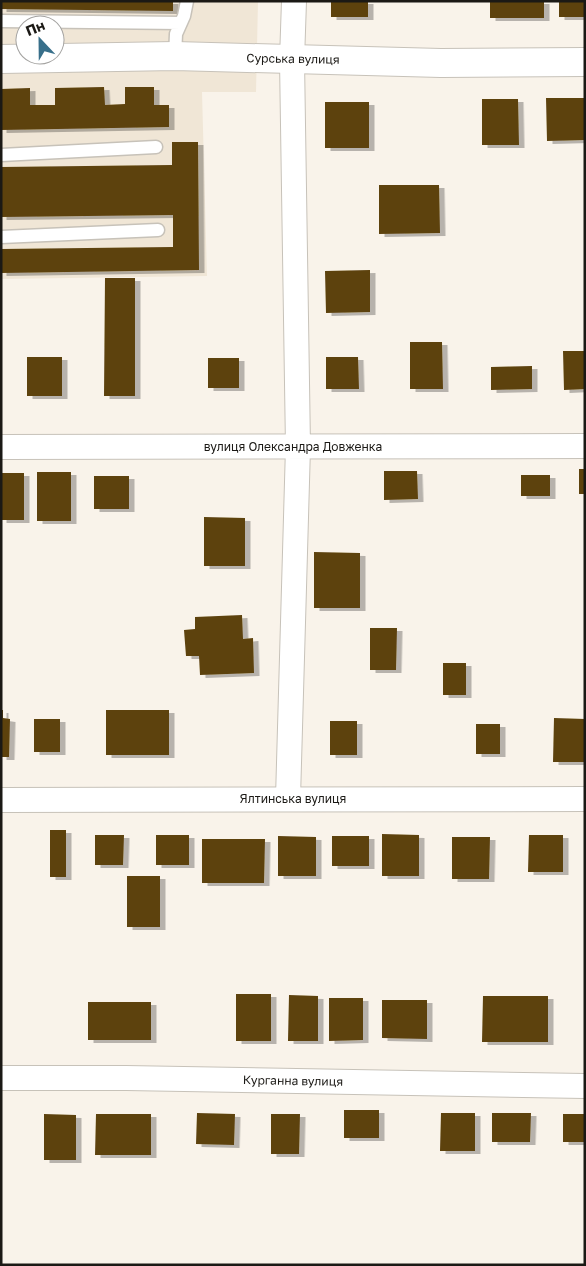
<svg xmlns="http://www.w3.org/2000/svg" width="586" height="1266" font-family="'Golos Text',sans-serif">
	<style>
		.built { fill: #f0e6d6; fill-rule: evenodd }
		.building { fill: #5d420c; filter: url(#shadow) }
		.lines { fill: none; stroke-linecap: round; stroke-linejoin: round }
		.service-casing { stroke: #c7c2b9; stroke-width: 15 }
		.minor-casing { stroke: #c7c2b9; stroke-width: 26 }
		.tertiary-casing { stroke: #c7c2b9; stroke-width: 30 }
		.service { stroke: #fff; stroke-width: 12 }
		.minor { stroke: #fff; stroke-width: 24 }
		.tertiary { stroke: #fff; stroke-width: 28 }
		.labels { text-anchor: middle; stroke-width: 5; stroke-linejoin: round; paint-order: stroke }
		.street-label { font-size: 12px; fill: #1b1915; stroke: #fff }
	</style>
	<defs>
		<filter id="shadow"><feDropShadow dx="5.5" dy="3" stdDeviation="0" flood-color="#0004"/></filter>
	</defs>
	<rect width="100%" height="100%" fill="#f9f3ea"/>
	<!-- built -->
	<path class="built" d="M 1,1 L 258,1 L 256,92 L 202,92 L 207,276 L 1,279 ZM 25,25 L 55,25 L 55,55 L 25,55 Z"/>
	<!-- building -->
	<path class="building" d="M 1,1 L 173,1 L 173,11 L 1,9 Z
		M 331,1 L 368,1 L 368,17 L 331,17 Z
		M 490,1 L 544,1 L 544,18 L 490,18 Z
		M 559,1 L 585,1 L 585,17 L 559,17 Z
		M 104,87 L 105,105 L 125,104 L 125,87 L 154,87 L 154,105 L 169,105 L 169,127 L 1,130 L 1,89 L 30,88 L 30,105 L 55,105 L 55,88 Z
		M 546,98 L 585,98 L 585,140 L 547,141 Z
		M 482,99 L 518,99 L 519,145 L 482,145 Z
		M 325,102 L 369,102 L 369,148 L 325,148 Z
		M 172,142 L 198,142 L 199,270 L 1,273 L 1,249 L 173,247 L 173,215 L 1,217 L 1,167 L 172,165 Z
		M 379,185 L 439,185 L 440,233 L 379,234 Z
		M 370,270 L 370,312 L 326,313 L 325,271 Z
		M 105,278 L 135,278 L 135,396 L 104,396 Z
		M 410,342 L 442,342 L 443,389 L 410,389 Z
		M 563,351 L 585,351 L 585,389 L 564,390 Z
		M 27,357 L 62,357 L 62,396 L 27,396 Z
		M 326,357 L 358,357 L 359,389 L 326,389 Z
		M 208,358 L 239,358 L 239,388 L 208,388 Z
		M 532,366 L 532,389 L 491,390 L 491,367 Z
		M 579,469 L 585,469 L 585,494 L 579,494 Z
		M 384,471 L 417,471 L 418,499 L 384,500 Z
		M 37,472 L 71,472 L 71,521 L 37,521 Z
		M 1,473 L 24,473 L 24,520 L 1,520 Z
		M 521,475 L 550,475 L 550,496 L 521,496 Z
		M 94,476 L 129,476 L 129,509 L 94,509 Z
		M 204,517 L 245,518 L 245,566 L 204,566 Z
		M 314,552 L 360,553 L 360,608 L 314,608 Z
		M 242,615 L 243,639 L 253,638 L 254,673 L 200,675 L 199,656 L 186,656 L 184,630 L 195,629 L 195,617 Z
		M 370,628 L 397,628 L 396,670 L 370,670 Z
		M 443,663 L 466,663 L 466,695 L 443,695 Z
		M 1,710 L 3,710 L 3,718 L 10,719 L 9,757 L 1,757 Z
		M 106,710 L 169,710 L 169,755 L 106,755 Z
		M 554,718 L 585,719 L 585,762 L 553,762 Z
		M 34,719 L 60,719 L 60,752 L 34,752 Z
		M 330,721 L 357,721 L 357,755 L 330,755 Z
		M 476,724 L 500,724 L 500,754 L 476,754 Z
		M 50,830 L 66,830 L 66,877 L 50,877 Z
		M 382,834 L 419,835 L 419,876 L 382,876 Z
		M 95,835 L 124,835 L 123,865 L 95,865 Z
		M 156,835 L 189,835 L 189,865 L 156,865 Z
		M 529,835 L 563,835 L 563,872 L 528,872 Z
		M 278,836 L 316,837 L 316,876 L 278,876 Z
		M 332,836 L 369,836 L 369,866 L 332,866 Z
		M 452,837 L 490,837 L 489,879 L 452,879 Z
		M 202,839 L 265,839 L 264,883 L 202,883 Z
		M 127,876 L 160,876 L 160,927 L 127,927 Z
		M 236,994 L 271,994 L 271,1041 L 236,1041 Z
		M 289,995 L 318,996 L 318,1041 L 288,1041 Z
		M 483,996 L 548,996 L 548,1042 L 482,1042 Z
		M 329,998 L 363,998 L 363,1040 L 329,1041 Z
		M 382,1000 L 427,1000 L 427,1039 L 382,1038 Z
		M 88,1002 L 151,1002 L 151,1040 L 88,1040 Z
		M 344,1110 L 379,1110 L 379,1138 L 344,1138 Z
		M 197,1113 L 235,1114 L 234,1145 L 196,1144 Z
		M 441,1113 L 475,1113 L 475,1151 L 440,1151 Z
		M 492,1113 L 531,1113 L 530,1142 L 492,1142 Z
		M 44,1114 L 76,1115 L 76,1160 L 44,1160 Z
		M 96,1114 L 151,1114 L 151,1155 L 95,1155 Z
		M 271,1114 L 300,1114 L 299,1154 L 271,1154 Z
		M 563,1114 L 585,1114 L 585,1142 L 563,1142 Z"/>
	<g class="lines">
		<!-- service casing -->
		<g class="service-casing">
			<path id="service" d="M 1,21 L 181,23
				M 175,56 L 176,34 L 184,16 L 187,1
				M 1,155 L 156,147
				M 1,237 L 158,230"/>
		</g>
		<!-- minor casing -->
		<g class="minor-casing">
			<path id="minor" d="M 1,447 L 585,446
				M 288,798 L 298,447 L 292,60 L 294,1
				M 1,800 L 585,799
				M 1,1078 L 126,1078 L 585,1086"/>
		</g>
		<!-- tertiary casing -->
		<g class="tertiary-casing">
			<path id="tertiary" d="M 1,59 L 175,56 L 441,63 L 585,62"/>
		</g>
		<!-- service -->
		<use href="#service" class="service"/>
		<!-- minor -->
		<use href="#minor" class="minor"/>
		<!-- tertiary -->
		<use href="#tertiary" class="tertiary"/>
	</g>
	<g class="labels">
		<!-- street labels -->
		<g class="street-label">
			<text transform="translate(293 59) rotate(1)" y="4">Сурська вулиця</text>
			<text x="293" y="451">вулиця Олександра Довженка</text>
			<text x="293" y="803">Ялтинська вулиця</text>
			<text transform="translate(293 1081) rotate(1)" y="4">Курганна вулиця</text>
		</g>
	</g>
	<!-- border -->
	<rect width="586" height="1266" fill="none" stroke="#1b1915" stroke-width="5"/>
	<!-- north arrow -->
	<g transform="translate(40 40) rotate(338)"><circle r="24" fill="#ffffff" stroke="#a4a3a1"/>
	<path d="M0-4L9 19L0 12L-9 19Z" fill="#386f8a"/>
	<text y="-8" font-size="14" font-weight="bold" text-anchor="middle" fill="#1b1915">Пн</text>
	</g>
</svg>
